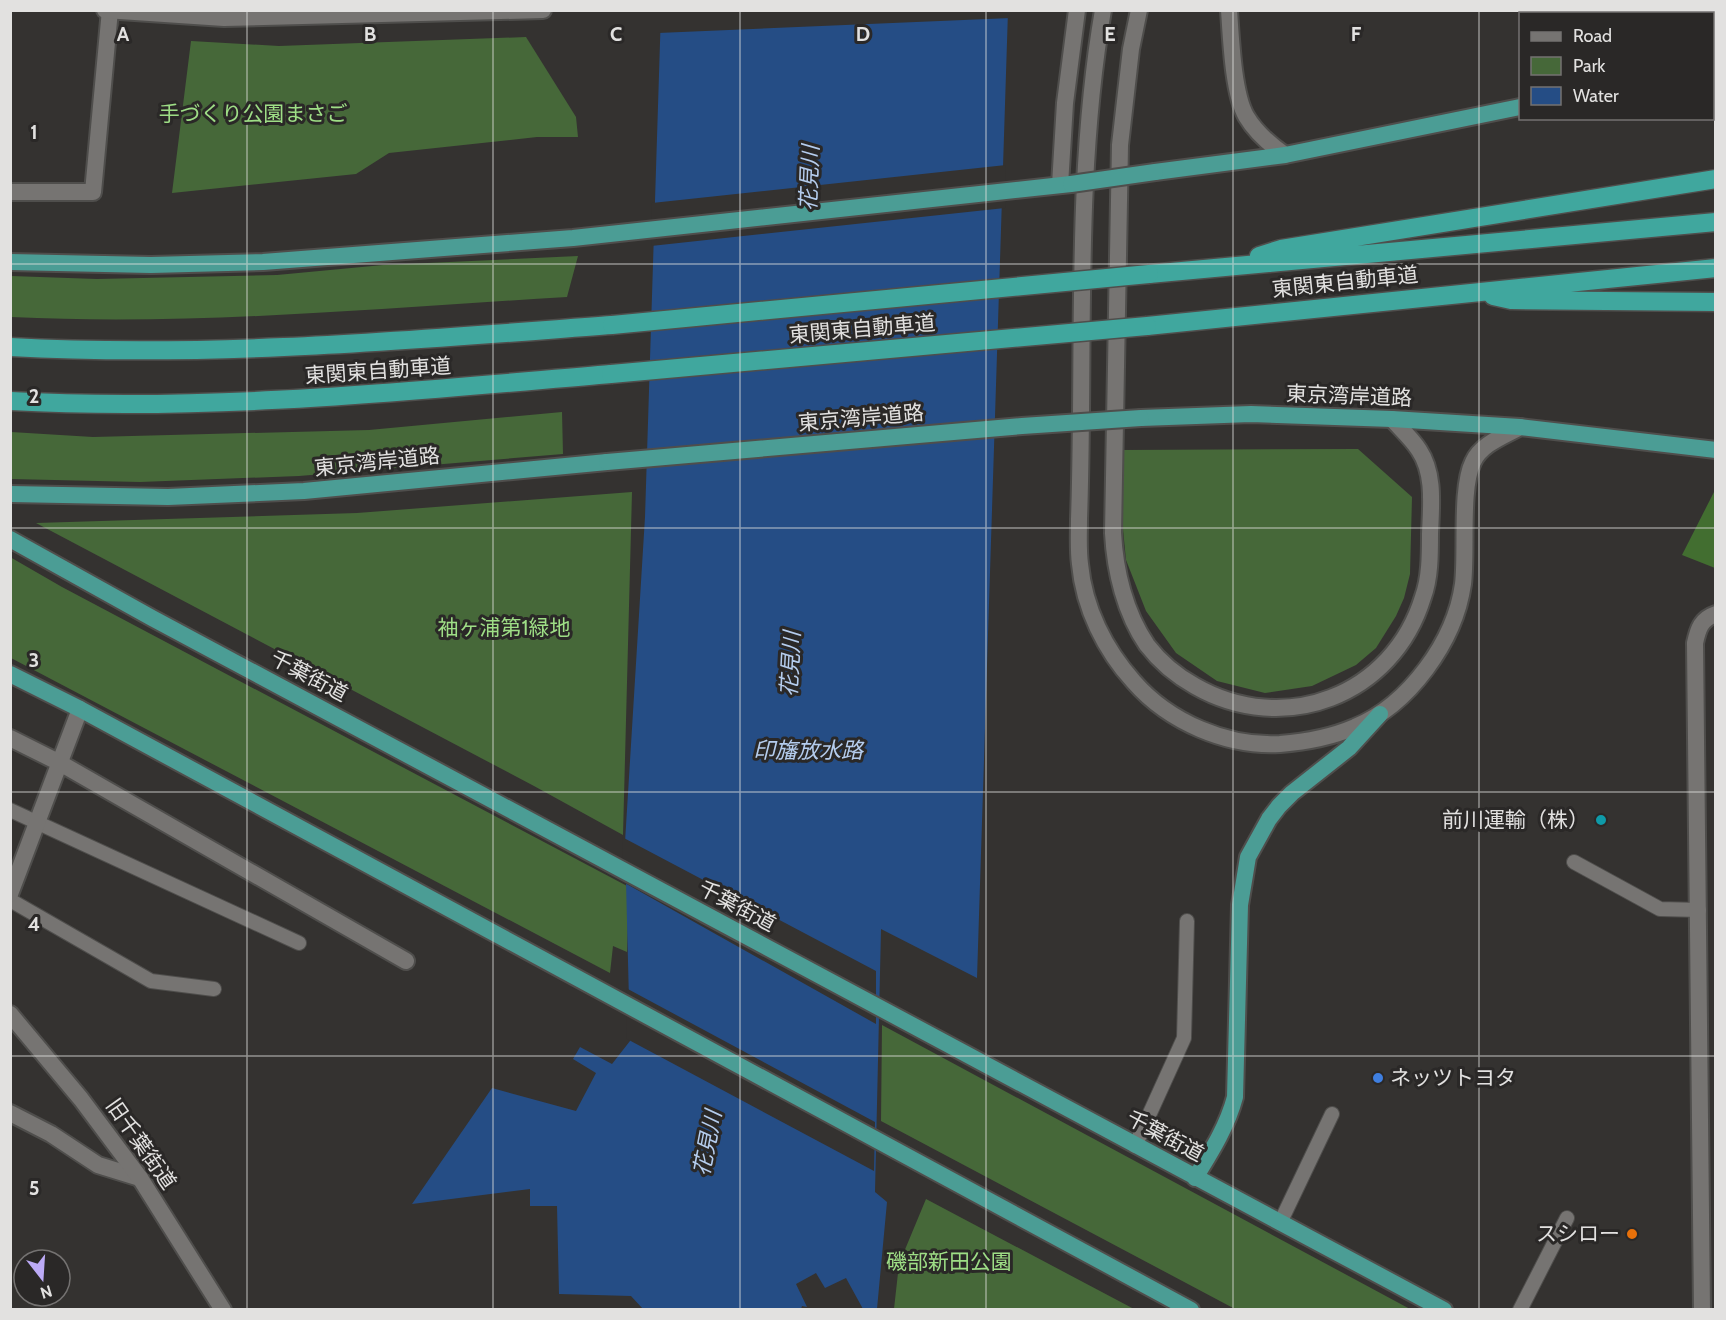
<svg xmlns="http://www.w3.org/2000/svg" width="1726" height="1320" font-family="Cabin,'Noto Sans JP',sans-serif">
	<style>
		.green { fill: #466839 }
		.forest { fill: #426e30 }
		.water { fill: #254d85 }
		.pier { fill: #343230 }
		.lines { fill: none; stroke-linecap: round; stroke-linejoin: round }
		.service-casing { stroke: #4f4e4c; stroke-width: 16 }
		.minor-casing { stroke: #4f4e4c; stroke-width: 20 }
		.tertiary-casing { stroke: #4f4e4c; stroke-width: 20 }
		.trunk-casing { stroke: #4f4e4c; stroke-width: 20 }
		.motorway-casing { stroke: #4f4e4c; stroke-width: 21 }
		.service { stroke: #767472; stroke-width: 14 }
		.minor { stroke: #767472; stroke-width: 16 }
		.tertiary { stroke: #767472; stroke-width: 16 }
		.trunk { stroke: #4b9d95; stroke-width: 16 }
		.motorway { stroke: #40a79e; stroke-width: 18 }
		.trunk-bridge-casing { stroke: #4f4e4c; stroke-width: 20; stroke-linecap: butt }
		.motorway-bridge-casing { stroke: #4f4e4c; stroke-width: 21; stroke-linecap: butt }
		.trunk-bridge { stroke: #4b9d95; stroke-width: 16 }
		.motorway-bridge { stroke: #40a79e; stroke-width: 18 }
		.grid { fill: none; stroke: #e2e1e0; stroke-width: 1.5; stroke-opacity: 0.55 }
		.culture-dot { fill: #0f9aa8; stroke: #2a2827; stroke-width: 2 }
		.shop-dot { fill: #3f7fe0; stroke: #2a2827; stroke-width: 2 }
		.food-dot { fill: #e8710a; stroke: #2a2827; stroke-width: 2 }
		.labels { text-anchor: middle; stroke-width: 6; stroke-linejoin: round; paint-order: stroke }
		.park-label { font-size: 21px; fill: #9ede86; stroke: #2a2827 }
		.street-label { font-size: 21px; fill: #e2e1e0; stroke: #2a2827 }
		.poi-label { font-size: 21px; fill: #e2e1e0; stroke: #2a2827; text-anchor: end }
		.water-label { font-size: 22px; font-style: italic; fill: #b5cdee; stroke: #2a2827 }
		.grid-label { font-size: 20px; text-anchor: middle; font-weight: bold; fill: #e2e1e0; stroke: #2a2827; stroke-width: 6; stroke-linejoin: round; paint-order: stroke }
	</style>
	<rect width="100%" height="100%" fill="#343230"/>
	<!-- green -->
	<path class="green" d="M 526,37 L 576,117 L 578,137 L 537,137 L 389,153 L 356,174 L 172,193 L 191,41 L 279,46 Z
		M 578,256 L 567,297 C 382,308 196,326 11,317 L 11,276 L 97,279 L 277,275 L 383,265 Z
		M 562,412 L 563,454 L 299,476 L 140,482 L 11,479 L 11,432 L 93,437 L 369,430 Z
		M 1358,449 L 1412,497 L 1410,574 L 1404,598 L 1396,616 L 1376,648 L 1356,665 L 1312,686 L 1265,693 L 1217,681 L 1176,653 L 1146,611 L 1126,560 L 1118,478 L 1120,450 Z
		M 632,492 L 623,835 L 534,786 L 36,523 L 357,513 Z
		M 10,557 L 62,587 L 629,887 L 627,952 L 613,946 L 610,973 L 11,658 Z
		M 882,1025 L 1410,1309 L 1235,1309 L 881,1121 Z
		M 926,1199 L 1134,1309 L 894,1309 L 899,1264 Z"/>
	<!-- forest -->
	<path class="forest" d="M 1715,490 L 1715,568 L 1682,555 Z"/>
	<!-- water -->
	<path class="water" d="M 661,11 L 1008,11 L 977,978 L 881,929 L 875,1192 L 887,1202 L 877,1309 L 863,1309 L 846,1278 L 825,1288 L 816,1273 L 796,1284 L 807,1307 L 802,1306 L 801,1309 L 643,1309 L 631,1296 L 559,1294 L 557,1206 L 530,1206 L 530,1189 L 412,1204 L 492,1088 L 576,1111 L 596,1073 L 573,1059 L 580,1047 L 612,1064 L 630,1041 L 625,842 L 645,517 Z"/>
	<!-- pier -->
	<path class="pier" d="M 658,10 L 1011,10 L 1011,18 L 658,33 Z
		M 1006,165 L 1005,208 L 651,246 L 652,203 Z
		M 622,837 L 876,971 L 876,1024 L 623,882 Z
		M 626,988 L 875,1122 L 874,1171 L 627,1039 Z"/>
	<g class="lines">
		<!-- service casing -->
		<g class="service-casing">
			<path id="service" d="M 10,810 L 299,943
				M 1574,862 L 1660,909 L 1699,910
				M 10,900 L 151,981 L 214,989
				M 1135,1146 L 1184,1038 L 1187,921
				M 1280,1223 L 1332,1114
				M 1520,1310 L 1567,1218"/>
		</g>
		<!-- minor casing -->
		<g class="minor-casing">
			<path id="minor" d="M 10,192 L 93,192 L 110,10
				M 10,738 L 60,763 L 406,961
				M 10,894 L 80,709
				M 10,1113 L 51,1134 L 98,1165 L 140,1178"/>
		</g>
		<!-- tertiary casing -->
		<g class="tertiary-casing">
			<path id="tertiary" d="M 105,10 L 224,18 L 543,10
				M 1103,10 C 1074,178 1085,350 1079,519 C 1079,534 1078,549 1080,564 C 1084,608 1105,650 1134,682 C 1169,722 1227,747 1280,744 C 1305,742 1332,737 1355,727 C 1409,705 1455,641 1463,584 C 1467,552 1460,488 1473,462 C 1481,444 1504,436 1520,427
				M 1139,10 L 1131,49 L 1120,145 L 1113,533 C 1115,571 1125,613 1147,645 C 1160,662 1177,676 1195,686 C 1284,737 1393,696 1423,597 C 1430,578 1430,555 1430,534 C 1431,506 1435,474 1419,450 C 1412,439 1401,429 1392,419
				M 1229,10 C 1231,38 1233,93 1246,116 C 1256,133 1269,144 1285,155
				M 1060,185 L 1065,103 L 1077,10
				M 10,1014 L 81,1099 L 140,1178 L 223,1310
				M 1702,1310 L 1695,643 C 1698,629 1701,619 1716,614"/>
		</g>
		<!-- trunk casing -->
		<g class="trunk-casing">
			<path id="trunk" d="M 1712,68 L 1716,68
				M 1155,172 L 1285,155 L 1520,107
				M 10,262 L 151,265 L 263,262 L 573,238 L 1071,184
				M 1141,418 L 1251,414 L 1392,419 L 1520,427 L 1716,450
				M 10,494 L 168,497 L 304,491 L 607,462
				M 10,539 L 152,618 L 1444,1310
				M 10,674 L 80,709 L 1191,1310
				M 1195,1178 C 1211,1152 1227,1127 1235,1097 L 1240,905 L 1248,857 L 1269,819 L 1279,806 L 1292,793 L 1349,748 L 1380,714"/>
		</g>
		<!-- motorway casing -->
		<g class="motorway-casing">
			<path id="motorway" d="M 1259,256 L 1281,249 L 1716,179
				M 1149,274 L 1716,222
				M 1493,296 L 1511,300 L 1716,302
				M 1147,326 L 1716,268
				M 10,347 C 211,358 412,340 612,325
				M 10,401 C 211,412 411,391 611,374"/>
		</g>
		<!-- service -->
		<use href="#service" class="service"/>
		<!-- minor -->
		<use href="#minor" class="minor"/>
		<!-- tertiary -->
		<use href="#tertiary" class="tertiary"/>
		<!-- trunk -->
		<use href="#trunk" class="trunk"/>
		<!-- motorway -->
		<use href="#motorway" class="motorway"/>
		<!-- trunk-bridge casing -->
		<g class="trunk-bridge-casing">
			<path id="trunk-bridge" d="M 1071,184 L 1155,172
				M 607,462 L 1022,426 L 1141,418"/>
		</g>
		<!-- motorway-bridge casing -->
		<g class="motorway-bridge-casing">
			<path id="motorway-bridge" d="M 612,325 L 1149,274
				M 611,374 L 1147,326"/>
		</g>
		<!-- trunk-bridge -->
		<use href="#trunk-bridge" class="trunk-bridge"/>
		<!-- motorway-bridge -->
		<use href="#motorway-bridge" class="motorway-bridge"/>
	</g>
	<!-- grid -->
	<path class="grid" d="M 247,10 L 247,1310M 493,10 L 493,1310M 740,10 L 740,1310M 986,10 L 986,1310M 1233,10 L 1233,1310M 1479,10 L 1479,1310M 10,264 L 1716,264M 10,528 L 1716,528M 10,792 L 1716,792M 10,1056 L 1716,1056"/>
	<!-- markers -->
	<circle class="culture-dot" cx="1601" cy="820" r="6"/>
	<circle class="shop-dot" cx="1378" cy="1078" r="6"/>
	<circle class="food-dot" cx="1632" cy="1234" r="6"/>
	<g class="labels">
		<!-- park labels -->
		<g class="park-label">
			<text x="253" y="121">手づくり公園まさご</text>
			<text x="504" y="635">袖ヶ浦第1緑地</text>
			<text x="949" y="1269">磯部新田公園</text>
		</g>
		<!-- street labels -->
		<g class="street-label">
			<text transform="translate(1345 282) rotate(-6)" y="7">東関東自動車道</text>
			<text transform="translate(862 329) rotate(-5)" y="7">東関東自動車道</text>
			<text transform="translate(378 371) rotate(-4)" y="7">東関東自動車道</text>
			<text transform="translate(1349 396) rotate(2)" y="7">東京湾岸道路</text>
			<text transform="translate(861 418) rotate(-5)" y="7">東京湾岸道路</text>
			<text transform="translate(377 462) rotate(-6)" y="7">東京湾岸道路</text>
			<text transform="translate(309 676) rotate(28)" y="7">千葉街道</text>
			<text transform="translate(737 906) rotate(28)" y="7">千葉街道</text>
			<text transform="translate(1165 1136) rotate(28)" y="7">千葉街道</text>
			<text transform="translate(141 1144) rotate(55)" y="7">旧千葉街道</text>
		</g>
		<!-- poi labels -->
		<g class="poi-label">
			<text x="1589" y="827">前川運輸（株）</text>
			<text x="1390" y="1085" text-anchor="start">ネッツトヨタ</text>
			<text x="1620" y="1241">スシロー</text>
		</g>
		<!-- water labels -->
		<g class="water-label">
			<text transform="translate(809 178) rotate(-88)" y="8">花見川</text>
			<text transform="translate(790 664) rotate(-87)" y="8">花見川</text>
			<text x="808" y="758">印旛放水路</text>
			<text transform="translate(707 1143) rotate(-79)" y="8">花見川</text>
		</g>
	</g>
	<g class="grid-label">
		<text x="123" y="41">A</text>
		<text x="370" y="41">B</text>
		<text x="616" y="41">C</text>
		<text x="863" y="41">D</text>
		<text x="1110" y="41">E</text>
		<text x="1356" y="41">F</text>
		<text x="34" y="139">1</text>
		<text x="34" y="403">2</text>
		<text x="34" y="667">3</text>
		<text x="34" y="931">4</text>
		<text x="34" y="1195">5</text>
	</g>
	<!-- border -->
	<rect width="1726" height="1320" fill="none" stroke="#e2e1e0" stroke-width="24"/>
	<!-- legend -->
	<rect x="1519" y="12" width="195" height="108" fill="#2a2827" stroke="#747271" stroke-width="1.5"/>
	<rect x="1531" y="32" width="30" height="9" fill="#767472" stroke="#747271" stroke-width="1.5"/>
	<text x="1573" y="42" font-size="18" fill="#e2e1e0">Road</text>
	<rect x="1531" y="57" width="30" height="18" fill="#466839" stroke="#747271" stroke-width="1.5"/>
	<text x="1573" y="72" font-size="18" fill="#e2e1e0">Park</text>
	<rect x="1531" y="87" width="30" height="18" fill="#254d85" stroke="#747271" stroke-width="1.5"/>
	<text x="1573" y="102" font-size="18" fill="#e2e1e0">Water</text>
	<!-- north arrow -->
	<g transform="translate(42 1278) rotate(163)"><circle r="28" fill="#2a2827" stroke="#747271" stroke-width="1.5"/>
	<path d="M0-4.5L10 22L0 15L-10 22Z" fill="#bcaaf6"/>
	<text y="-9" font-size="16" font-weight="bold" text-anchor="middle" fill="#e2e1e0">N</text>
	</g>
</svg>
